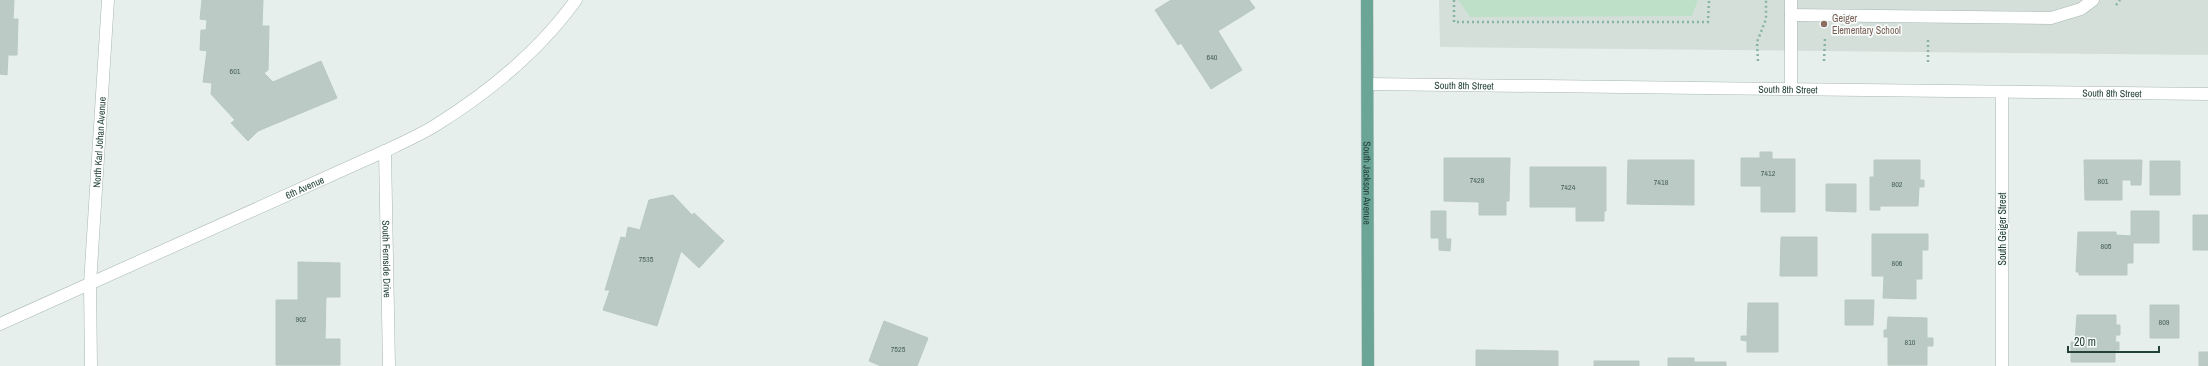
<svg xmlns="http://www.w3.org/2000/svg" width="2208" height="366" font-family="'Archivo Narrow',sans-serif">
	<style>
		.built { fill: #d4dfda }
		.green { fill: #bfe0c8 }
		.building { fill: #bbcac4; stroke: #b8c9c2 }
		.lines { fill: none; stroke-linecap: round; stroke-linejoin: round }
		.minor-casing { stroke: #a8b8b2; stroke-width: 13 }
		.major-casing { stroke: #c2cac8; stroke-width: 13 }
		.path { stroke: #86b3a5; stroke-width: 2.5; stroke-dasharray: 2 3; stroke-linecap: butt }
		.minor { stroke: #fff; stroke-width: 12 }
		.major { stroke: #6aa596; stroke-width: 12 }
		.education-dot { fill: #8d6e63; stroke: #f7fbf9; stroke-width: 1.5 }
		.labels { text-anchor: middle; stroke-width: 3.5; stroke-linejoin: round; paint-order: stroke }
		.number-label { font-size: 8px; fill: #4a645c }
		.education-label { font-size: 10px; fill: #785e54; stroke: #f7fbf9; text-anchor: start }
		.street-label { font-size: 10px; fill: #24423a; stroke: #f7fbf9 }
	</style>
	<rect width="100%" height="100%" fill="#e6efeb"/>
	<!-- built -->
	<path class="built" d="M 1439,0 L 2208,0 L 2208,55 L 1440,47 Z"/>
	<!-- green -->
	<path class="green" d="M 1458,0 L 1698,0 L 1692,16 L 1470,17 Z"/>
	<!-- building -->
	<path class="building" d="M 0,0 L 14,0 L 13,19 L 18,19 L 17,55 L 8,55 L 7,75 L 0,74 Z
		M 202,0 L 263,0 L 262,26 L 269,26 L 268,70 L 264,73 L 273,82 L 321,61 L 337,98 L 258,131 L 248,141 L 231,123 L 235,120 L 211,94 L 212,83 L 203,82 L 207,51 L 200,50 L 201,30 L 206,30 L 207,20 L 200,19 Z
		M 1171,0 L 1249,0 L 1255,8 L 1218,31 L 1242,70 L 1211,89 L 1181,43 L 1178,45 L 1155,10 Z
		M 1760,152 L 1772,152 L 1772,159 L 1795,159 L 1795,212 L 1761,212 L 1761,186 L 1741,186 L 1741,158 L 1760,158 Z
		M 1444,158 L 1510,158 L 1509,201 L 1506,201 L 1506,215 L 1479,215 L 1479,202 L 1444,201 Z
		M 1628,160 L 1694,160 L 1694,205 L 1627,204 Z
		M 1874,160 L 1920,160 L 1920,180 L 1924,180 L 1924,187 L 1919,187 L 1918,206 L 1880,206 L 1880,210 L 1870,210 L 1870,177 L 1874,177 Z
		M 2084,160 L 2142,160 L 2141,185 L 2131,185 L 2131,180 L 2122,180 L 2122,200 L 2085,200 Z
		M 2150,161 L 2180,161 L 2180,195 L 2150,195 Z
		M 1530,167 L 1606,167 L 1606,211 L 1604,211 L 1604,221 L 1576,221 L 1576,207 L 1530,207 Z
		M 1826,184 L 1856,184 L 1856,212 L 1826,211 Z
		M 673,195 L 692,215 L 694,213 L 724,241 L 699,268 L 681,251 L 657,326 L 603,310 L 610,290 L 605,290 L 621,237 L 626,238 L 628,227 L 640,230 L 649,200 Z
		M 1431,211 L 1446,211 L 1446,239 L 1451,239 L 1450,251 L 1439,250 L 1439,238 L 1431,238 Z
		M 2131,211 L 2159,211 L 2159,243 L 2133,243 L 2133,263 L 2127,263 L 2127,275 L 2079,275 L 2079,272 L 2076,272 L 2078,232 L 2116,232 L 2116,235 L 2131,236 Z
		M 2193,215 L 2208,215 L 2208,250 L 2193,250 Z
		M 1872,234 L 1928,234 L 1928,250 L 1922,250 L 1922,279 L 1916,279 L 1916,299 L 1883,298 L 1884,276 L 1872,276 Z
		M 1781,237 L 1817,237 L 1817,276 L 1780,276 Z
		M 298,262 L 340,263 L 340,297 L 326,297 L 325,339 L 340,339 L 340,365 L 276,365 L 276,300 L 298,300 Z
		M 1845,300 L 1874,300 L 1873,325 L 1845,325 Z
		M 1748,303 L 1778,303 L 1778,352 L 1747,352 L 1747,341 L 1741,340 L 1741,336 L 1747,336 Z
		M 2150,305 L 2179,305 L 2179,338 L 2150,338 Z
		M 2077,315 L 2116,315 L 2116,325 L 2120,325 L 2120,335 L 2116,335 L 2115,342 L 2119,342 L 2119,350 L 2115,350 L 2115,362 L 2071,362 L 2071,342 L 2075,342 Z
		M 1888,317 L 1927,318 L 1927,338 L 1933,338 L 1933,346 L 1927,346 L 1927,365 L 1888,365 L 1888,337 L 1884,337 L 1884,330 L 1887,330 Z
		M 884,321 L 928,338 L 917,366 L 881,366 L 869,361 Z
		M 1476,350 L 1558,351 L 1558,366 L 1476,366 Z
		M 2199,352 L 2208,352 L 2208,366 L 2199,366 Z
		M 1668,358 L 1694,358 L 1694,362 L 1726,362 L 1726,366 L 1668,366 Z
		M 1594,361 L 1639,361 L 1639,366 L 1594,366 Z"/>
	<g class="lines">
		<!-- minor casing -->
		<g class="minor-casing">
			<g id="minor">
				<path d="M 1791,0 L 1791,89"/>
				<path d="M 1791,15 L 2051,18 L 2081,9 L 2093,0"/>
				<path id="s1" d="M 1368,84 L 2208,94"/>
				<path d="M 2002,92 L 2002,366"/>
				<path id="s2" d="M 385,151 L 389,366"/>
				<path id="s3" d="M 0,324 L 385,151 C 402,143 420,135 436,125 C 489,92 539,51 576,0"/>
				<path id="s4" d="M 91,366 L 90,284 L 108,0"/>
			</g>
		</g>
		<!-- major casing -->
		<g class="major-casing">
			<g id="major">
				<path id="s5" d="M 1367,0 L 1368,366"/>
			</g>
		</g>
		<!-- path -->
		<path class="path" d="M 1454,0 L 1454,22 L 1708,22 L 1709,0
			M 2116,5 L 2120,0
			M 1758,61 L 1757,42 L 1766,19 L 1766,0
			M 1824,61 L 1825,38
			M 1928,62 L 1928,39"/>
		<!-- minor -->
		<use href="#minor" class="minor"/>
		<!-- major -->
		<use href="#major" class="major"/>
	</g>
	<!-- markers -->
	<circle class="education-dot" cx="1824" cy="24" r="4"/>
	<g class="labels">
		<!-- number labels -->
		<g class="number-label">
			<text x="1212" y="60">640</text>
			<text x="235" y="74">601</text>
			<text x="1768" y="176">7412</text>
			<text x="1477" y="183">7428</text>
			<text x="2103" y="184">801</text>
			<text x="1661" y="185">7418</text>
			<text x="1897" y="187">802</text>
			<text x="1568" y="190">7424</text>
			<text x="2106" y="249">805</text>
			<text x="646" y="262">7535</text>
			<text x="1897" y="266">806</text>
			<text x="301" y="322">902</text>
			<text x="2164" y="325">809</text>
			<text x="1910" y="345">810</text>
			<text x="898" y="352">7525</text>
		</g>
		<!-- education labels -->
		<g class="education-label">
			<text x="1832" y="22">Geiger<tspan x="1832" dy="12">Elementary School</tspan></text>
		</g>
		<!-- street labels -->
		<g class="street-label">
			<text dy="4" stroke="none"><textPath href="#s1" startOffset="96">South 8th Street</textPath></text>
			<text dy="4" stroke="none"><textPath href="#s1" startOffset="420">South 8th Street</textPath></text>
			<text dy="4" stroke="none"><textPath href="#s1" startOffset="744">South 8th Street</textPath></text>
			<text dy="4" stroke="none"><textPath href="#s4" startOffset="224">North Karl Johan Avenue</textPath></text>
			<text dy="4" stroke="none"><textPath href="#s5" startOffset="183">South Jackson Avenue</textPath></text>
			<text dy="4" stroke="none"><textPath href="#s3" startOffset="334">6th Avenue</textPath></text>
			<text transform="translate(2002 229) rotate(-90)" y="4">South Geiger Street</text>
			<text dy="4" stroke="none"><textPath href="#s2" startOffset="108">South Fernside Drive</textPath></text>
		</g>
	</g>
	<!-- scale -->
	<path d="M2068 346v6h91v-6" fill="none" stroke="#24423a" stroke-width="2"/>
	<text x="2074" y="346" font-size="12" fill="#24423a" stroke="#f7fbf9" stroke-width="3" paint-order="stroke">20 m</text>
</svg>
